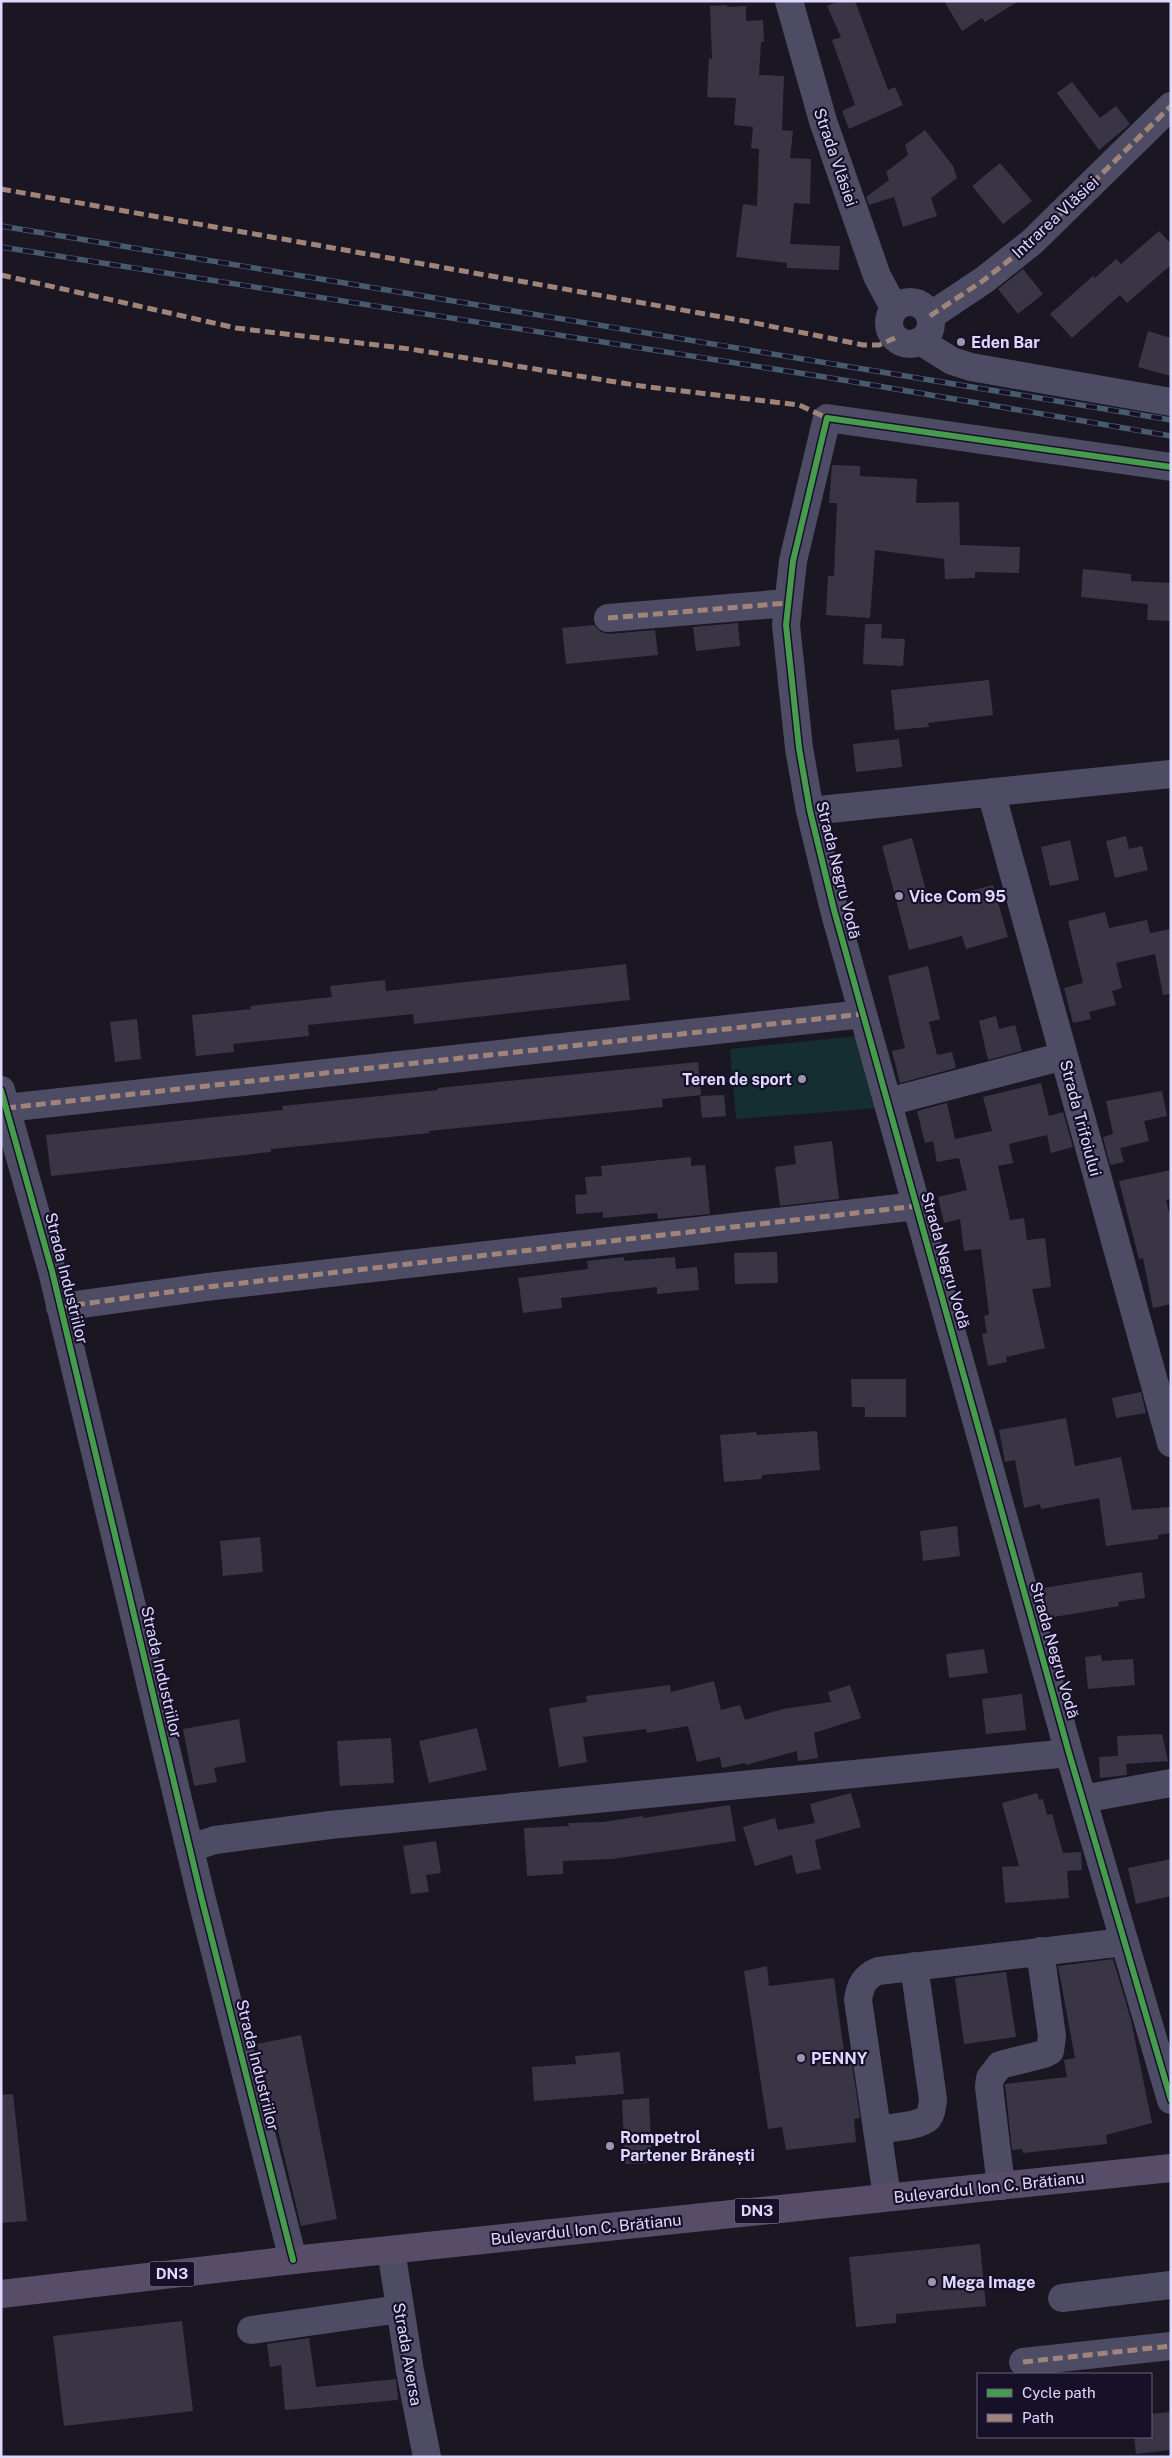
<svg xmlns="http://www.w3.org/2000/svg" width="1172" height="2458" font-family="'Public Sans',sans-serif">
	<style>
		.green { fill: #152f31 }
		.building { fill: #393545 }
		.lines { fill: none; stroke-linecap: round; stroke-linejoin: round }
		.minor { stroke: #4e4c64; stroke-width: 28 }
		.major { stroke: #574d69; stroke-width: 28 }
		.rail-casing { stroke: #475a6e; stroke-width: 5.5 }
		.rail { stroke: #161129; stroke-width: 4; stroke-dasharray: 11; stroke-linecap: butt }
		.quiet { stroke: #a18479; stroke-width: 5; stroke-dasharray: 10 5; stroke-linecap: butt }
		.cycleway-casing { stroke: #161129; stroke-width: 9 }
		.cycleway { stroke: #469c4c; stroke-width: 6 }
		.poi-dot { fill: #9b95b2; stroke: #161129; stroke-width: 2 }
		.labels { text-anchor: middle; stroke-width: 4.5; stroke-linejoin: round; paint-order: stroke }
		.shield { fill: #161129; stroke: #a39dbf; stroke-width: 1 }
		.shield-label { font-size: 15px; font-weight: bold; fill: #e0d9ff }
		.street-label { font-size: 16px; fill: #e0d9ff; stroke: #161129 }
		.poi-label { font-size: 16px; font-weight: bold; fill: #e0d9ff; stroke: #161129; text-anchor: start }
	</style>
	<rect width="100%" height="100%" fill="#1a1723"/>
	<!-- green -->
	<path class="green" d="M 859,1036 L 878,1108 L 736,1119 L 730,1049 Z"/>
	<!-- building -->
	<path class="building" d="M 839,1 L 855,1 L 888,90 L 895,87 L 903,105 L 849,129 L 842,111 L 855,105 L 832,40 L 841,37 L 827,6 Z
		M 944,1 L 1019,1 L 985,22 L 982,18 L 962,31 Z
		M 727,5 L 727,7 L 746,6 L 746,21 L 763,20 L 764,42 L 761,42 L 759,75 L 784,76 L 782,130 L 793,131 L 790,158 L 811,159 L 810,204 L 794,203 L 790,244 L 840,246 L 839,270 L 787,268 L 787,263 L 736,257 L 743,204 L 757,206 L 759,149 L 751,148 L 753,127 L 734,125 L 736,98 L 707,97 L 709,58 L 712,59 L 710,6 Z
		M 1072,82 L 1100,118 L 1116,106 L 1130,124 L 1099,150 L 1057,93 Z
		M 925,130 L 953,166 L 957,178 L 931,198 L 937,216 L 903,227 L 894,197 L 869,205 L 866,197 L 889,180 L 886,172 L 908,155 L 905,145 Z
		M 1000,163 L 1032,201 L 1003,224 L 972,186 Z
		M 1159,231 L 1171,244 L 1171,265 L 1127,303 L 1120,295 L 1072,338 L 1050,314 L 1093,276 L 1095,278 L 1116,259 L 1121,264 Z
		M 1023,269 L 1043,294 L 1018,314 L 998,289 Z
		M 1148,331 L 1171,338 L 1171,376 L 1138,367 Z
		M 832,465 L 860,466 L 860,476 L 917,479 L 916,503 L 959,502 L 960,545 L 1020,547 L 1019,573 L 975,572 L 975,578 L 945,579 L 944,559 L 875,550 L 870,618 L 826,615 L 828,576 L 834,576 L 837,503 L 829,503 Z
		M 1083,569 L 1131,574 L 1131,581 L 1171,583 L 1171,621 L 1147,620 L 1148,604 L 1081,597 Z
		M 738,623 L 740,646 L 696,651 L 693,627 Z
		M 865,624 L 882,624 L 881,638 L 905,639 L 903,666 L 863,664 Z
		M 594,625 L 601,632 L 609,634 L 655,630 L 658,655 L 566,664 L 562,628 Z
		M 989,680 L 993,715 L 928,723 L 929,727 L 895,730 L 891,690 Z
		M 899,739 L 902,767 L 856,772 L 853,744 Z
		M 1126,836 L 1129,849 L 1142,846 L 1148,870 L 1115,878 L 1106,841 Z
		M 912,838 L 929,902 L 993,885 L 1008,937 L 966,949 L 962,936 L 909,950 L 882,846 Z
		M 1070,840 L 1079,880 L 1050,886 L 1041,847 Z
		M 1105,912 L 1109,928 L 1147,920 L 1150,933 L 1171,929 L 1171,994 L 1163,995 L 1155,954 L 1116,963 L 1122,988 L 1112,991 L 1116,1005 L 1089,1012 L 1091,1019 L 1073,1023 L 1064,988 L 1083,983 L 1068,921 Z
		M 626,964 L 630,1000 L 414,1024 L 413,1014 L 308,1025 L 309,1036 L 233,1044 L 234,1052 L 196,1056 L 192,1015 L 251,1009 L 250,1006 L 332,997 L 330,986 L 385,980 L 386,991 Z
		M 928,966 L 940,1019 L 929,1022 L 937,1055 L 952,1052 L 956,1068 L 900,1083 L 892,1051 L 905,1048 L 888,976 Z
		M 996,1016 L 999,1029 L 1015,1025 L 1022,1051 L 988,1060 L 979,1021 Z
		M 137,1019 L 141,1059 L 115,1062 L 110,1022 Z
		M 698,1062 L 701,1095 L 662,1099 L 663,1107 L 429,1131 L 430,1133 L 271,1149 L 271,1152 L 51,1176 L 46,1135 L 283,1110 L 282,1106 L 438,1090 L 438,1088 Z
		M 1041,1083 L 1049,1116 L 1063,1112 L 1073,1147 L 1051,1153 L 1047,1135 L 1009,1144 L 1013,1163 L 998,1166 L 1010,1220 L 1024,1218 L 1027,1240 L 1045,1238 L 1051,1287 L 1032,1289 L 1045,1348 L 1006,1357 L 1007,1362 L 988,1366 L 982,1334 L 987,1333 L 984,1316 L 989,1314 L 981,1249 L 964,1251 L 960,1219 L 944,1223 L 938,1197 L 967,1190 L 959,1158 L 937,1162 L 933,1141 L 925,1143 L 917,1111 L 947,1103 L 955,1139 L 992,1131 L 983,1097 Z
		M 1162,1091 L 1167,1116 L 1144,1121 L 1149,1141 L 1120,1148 L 1124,1162 L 1110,1165 L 1103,1137 L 1113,1134 L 1106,1101 Z
		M 724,1095 L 726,1116 L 702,1118 L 700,1096 Z
		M 832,1141 L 839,1199 L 780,1206 L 775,1167 L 796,1164 L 794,1146 Z
		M 691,1157 L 691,1166 L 705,1165 L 710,1214 L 658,1219 L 657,1213 L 603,1218 L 603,1212 L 576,1214 L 575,1195 L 587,1194 L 585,1177 L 602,1176 L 601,1166 Z
		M 1171,1170 L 1171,1199 L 1166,1200 L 1171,1220 L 1171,1304 L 1153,1308 L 1143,1258 L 1139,1259 L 1119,1181 Z
		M 777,1252 L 778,1283 L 735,1284 L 734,1253 Z
		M 624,1257 L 624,1261 L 675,1257 L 676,1269 L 697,1267 L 699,1290 L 657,1294 L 657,1287 L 561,1298 L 562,1308 L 523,1313 L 518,1278 L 588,1269 L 587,1261 Z
		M 851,1379 L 906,1379 L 906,1417 L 865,1417 L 865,1407 L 852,1407 Z
		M 1141,1392 L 1146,1413 L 1116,1418 L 1112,1398 Z
		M 1066,1418 L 1075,1466 L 1121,1457 L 1132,1510 L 1171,1507 L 1171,1533 L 1158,1535 L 1158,1539 L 1106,1546 L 1099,1498 L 1041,1509 L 1040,1504 L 1024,1508 L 1015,1460 L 1005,1462 L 999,1430 Z
		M 817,1431 L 820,1470 L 762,1475 L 762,1479 L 724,1482 L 720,1435 L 756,1432 L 757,1435 Z
		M 957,1526 L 960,1556 L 923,1561 L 920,1531 Z
		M 260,1537 L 263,1572 L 223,1576 L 220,1541 Z
		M 1142,1572 L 1145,1598 L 1118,1602 L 1119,1606 L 1048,1618 L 1043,1588 Z
		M 984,1649 L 988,1673 L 949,1678 L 946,1654 Z
		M 1101,1655 L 1102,1661 L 1133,1659 L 1135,1685 L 1088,1689 L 1085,1657 Z
		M 714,1681 L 721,1710 L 740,1705 L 745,1720 L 783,1709 L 831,1702 L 828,1692 L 850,1685 L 861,1718 L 814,1733 L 818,1758 L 798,1761 L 797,1751 L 746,1765 L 745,1763 L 722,1768 L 720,1757 L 697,1762 L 688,1726 L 647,1733 L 646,1729 L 583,1737 L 587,1762 L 559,1767 L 549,1708 L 587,1702 L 586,1696 L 670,1685 L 671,1692 Z
		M 1022,1694 L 1026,1730 L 986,1734 L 982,1699 Z
		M 239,1719 L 246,1762 L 214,1768 L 217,1782 L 194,1786 L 183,1729 Z
		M 477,1728 L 487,1770 L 429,1783 L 419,1741 Z
		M 1162,1734 L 1168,1761 L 1126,1764 L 1127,1775 L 1100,1778 L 1099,1757 L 1118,1756 L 1117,1736 Z
		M 391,1738 L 394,1783 L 340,1786 L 337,1741 Z
		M 851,1793 L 861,1827 L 815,1840 L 821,1869 L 796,1874 L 792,1855 L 755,1866 L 743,1827 L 775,1818 L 778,1830 L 815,1823 L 810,1804 Z
		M 1037,1793 L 1039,1800 L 1043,1799 L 1047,1815 L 1052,1814 L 1063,1853 L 1081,1852 L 1082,1870 L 1067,1871 L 1069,1898 L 1005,1903 L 1002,1867 L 1019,1866 L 1002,1803 Z
		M 730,1805 L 736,1841 L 612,1859 L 563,1861 L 563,1874 L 527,1876 L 524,1828 L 569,1826 L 568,1823 L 603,1822 L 643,1816 L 643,1818 Z
		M 436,1841 L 441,1873 L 426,1875 L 429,1892 L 411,1894 L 403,1846 Z
		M 1171,1859 L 1171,1896 L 1136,1904 L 1128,1868 Z
		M 1113,1959 L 1131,2020 L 1152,2123 L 1106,2135 L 1107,2144 L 1023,2153 L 1022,2149 L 1012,2150 L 1005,2084 L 1067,2077 L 1064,2060 L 1075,2058 L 1058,1966 Z
		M 767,1966 L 769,1986 L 834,1978 L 845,2059 L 851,2058 L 860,2118 L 854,2119 L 856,2142 L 786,2150 L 782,2127 L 768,2129 L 744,1971 Z
		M 1006,1972 L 1016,2037 L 964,2044 L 955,1978 Z
		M 301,2035 L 337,2219 L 301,2226 L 257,2044 Z
		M 620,2052 L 624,2094 L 534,2101 L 532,2067 L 576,2064 L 575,2056 Z
		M 13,2094 L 27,2221 L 1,2223 L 1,2095 Z
		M 649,2098 L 652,2163 L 625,2164 L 622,2100 Z
		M 980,2244 L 986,2306 L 896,2314 L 896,2323 L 856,2327 L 849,2257 Z
		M 182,2321 L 193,2411 L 64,2426 L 53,2336 Z
		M 309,2338 L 316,2387 L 396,2379 L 398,2400 L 285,2410 L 281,2365 L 270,2367 L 267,2344 Z
		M 1171,2412 L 1171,2450 L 1136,2454 L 1134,2437 L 1151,2437 L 1151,2414 Z"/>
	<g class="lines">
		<!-- minor -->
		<path class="minor" d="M 789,1 L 823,121 L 877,276 L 894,308
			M889 323a21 21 0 1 1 42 0a21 21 0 1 1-42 0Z
			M 930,316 L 984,280 L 1032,242 L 1171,106
			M 920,341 L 952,361 L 971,367 L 1171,402
			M 1171,467 L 827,418 L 793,561 L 786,625 L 799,748 L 810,811 L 834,910 L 1069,1753 L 1171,2100
			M 608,618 L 787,603
			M 991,792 L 1171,1443
			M 810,811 L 1171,774
			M 1,1090 L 52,1271 L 202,1900 L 293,2260
			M 888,1102 L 1064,1056
			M 6,1108 L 863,1014
			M 60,1307 L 207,1287 L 917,1206
			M 1083,1799 L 1171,1783
			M 190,1848 L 215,1840 L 330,1825 L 1069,1753
			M 877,2130 C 889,2128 920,2126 928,2118 C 932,2113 932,2106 933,2099 L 914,1966
			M 1001,2186 L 989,2087 L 990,2078 L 1000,2065 L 1044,2054 L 1050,2051 L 1052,2036 L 1040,1951
			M 887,2197 L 858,2000 C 860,1986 864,1977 878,1971 L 1124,1942
			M 391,2250 L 410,2371 L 427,2457
			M 1062,2298 L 1171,2285
			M 251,2330 L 400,2309
			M 1023,2362 L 1171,2346"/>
		<!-- major -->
		<path class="major" d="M 1,2294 L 293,2260 L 1171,2168"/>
		<!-- rail casing -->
		<g class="rail-casing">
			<path id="rail" d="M 1,226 L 1171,420
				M 1,247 L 831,378 L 1171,436"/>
		</g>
		<!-- rail -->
		<use href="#rail" class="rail"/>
		<!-- quiet -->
		<path class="quiet" d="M 1,189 L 750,322 L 863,345 L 879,345 L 895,338
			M 1,275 L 236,328 L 410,349 L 641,386 L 799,405 L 827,418
			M 930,316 L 984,280 L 1032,242 L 1171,106
			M 608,618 L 787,603
			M 6,1108 L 863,1014
			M 60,1307 L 207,1287 L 917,1206
			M 1023,2362 L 1171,2346"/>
		<!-- cycleway casing -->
		<g class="cycleway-casing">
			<path id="cycleway" d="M 1171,467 L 827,418 L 793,561 L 786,625 L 799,748 L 810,811 L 834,910 L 1069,1753 L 1171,2100
				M 1,1090 L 52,1271 L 202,1900 L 293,2260"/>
		</g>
		<!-- cycleway -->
		<use href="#cycleway" class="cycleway"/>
	</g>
	<!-- markers -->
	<g class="poi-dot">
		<circle cx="961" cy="342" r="5"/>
		<circle cx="899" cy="896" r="5"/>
		<circle cx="802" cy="1079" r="5"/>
		<circle cx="801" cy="2058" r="5"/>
		<circle cx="610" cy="2146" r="5"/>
		<circle cx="932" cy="2282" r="5"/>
	</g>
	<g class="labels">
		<!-- shield labels -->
		<g class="shield">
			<rect x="734.5" y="2198.5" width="45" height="25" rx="4"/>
			<rect x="149.5" y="2261.5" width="45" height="25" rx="4"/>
		</g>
		<g class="shield-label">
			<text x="757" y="2216">DN3</text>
			<text x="172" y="2279">DN3</text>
		</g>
		<!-- street labels -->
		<g class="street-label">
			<text transform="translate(836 157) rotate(71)" y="6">Strada Vlăsiei</text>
			<text transform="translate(1055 217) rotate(-43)" y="6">Intrarea Vlăsiei</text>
			<text transform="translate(839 870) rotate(76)" y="6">Strada Negru Vodă</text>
			<text transform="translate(1081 1118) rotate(75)" y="6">Strada Trifoiului</text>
			<text transform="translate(946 1260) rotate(74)" y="6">Strada Negru Vodă</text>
			<text transform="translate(67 1278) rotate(76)" y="6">Strada Industriilor</text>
			<text transform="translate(1055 1650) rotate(74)" y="6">Strada Negru Vodă</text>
			<text transform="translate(162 1672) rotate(77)" y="6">Strada Industriilor</text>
			<text transform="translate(258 2065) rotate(76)" y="6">Strada Industriilor</text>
			<text transform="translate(989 2187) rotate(-6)" y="6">Bulevardul Ion C. Brătianu</text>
			<text transform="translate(586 2229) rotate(-6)" y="6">Bulevardul Ion C. Brătianu</text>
			<text transform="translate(408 2354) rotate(80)" y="6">Strada Aversa</text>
		</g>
		<!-- poi labels -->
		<g class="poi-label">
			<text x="971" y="348">Eden Bar</text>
			<text x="909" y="902">Vice Com 95</text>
			<text x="792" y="1085" text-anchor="end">Teren de sport</text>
			<text x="811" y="2064">PENNY</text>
			<text x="620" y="2143">Rompetrol<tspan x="620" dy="18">Partener Brănești</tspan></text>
			<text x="942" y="2288">Mega Image</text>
		</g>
	</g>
	<!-- border -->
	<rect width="1172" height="2458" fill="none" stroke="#e0d9ff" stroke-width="5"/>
	<!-- legend -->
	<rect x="977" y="2373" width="175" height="65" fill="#161129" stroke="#67617f"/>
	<rect x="987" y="2389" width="25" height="8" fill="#469c4c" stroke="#67617f"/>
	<text x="1022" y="2398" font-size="15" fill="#e0d9ff">Cycle path</text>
	<rect x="987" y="2414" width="25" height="8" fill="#a18479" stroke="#67617f"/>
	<text x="1022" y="2423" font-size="15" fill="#e0d9ff">Path</text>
</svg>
